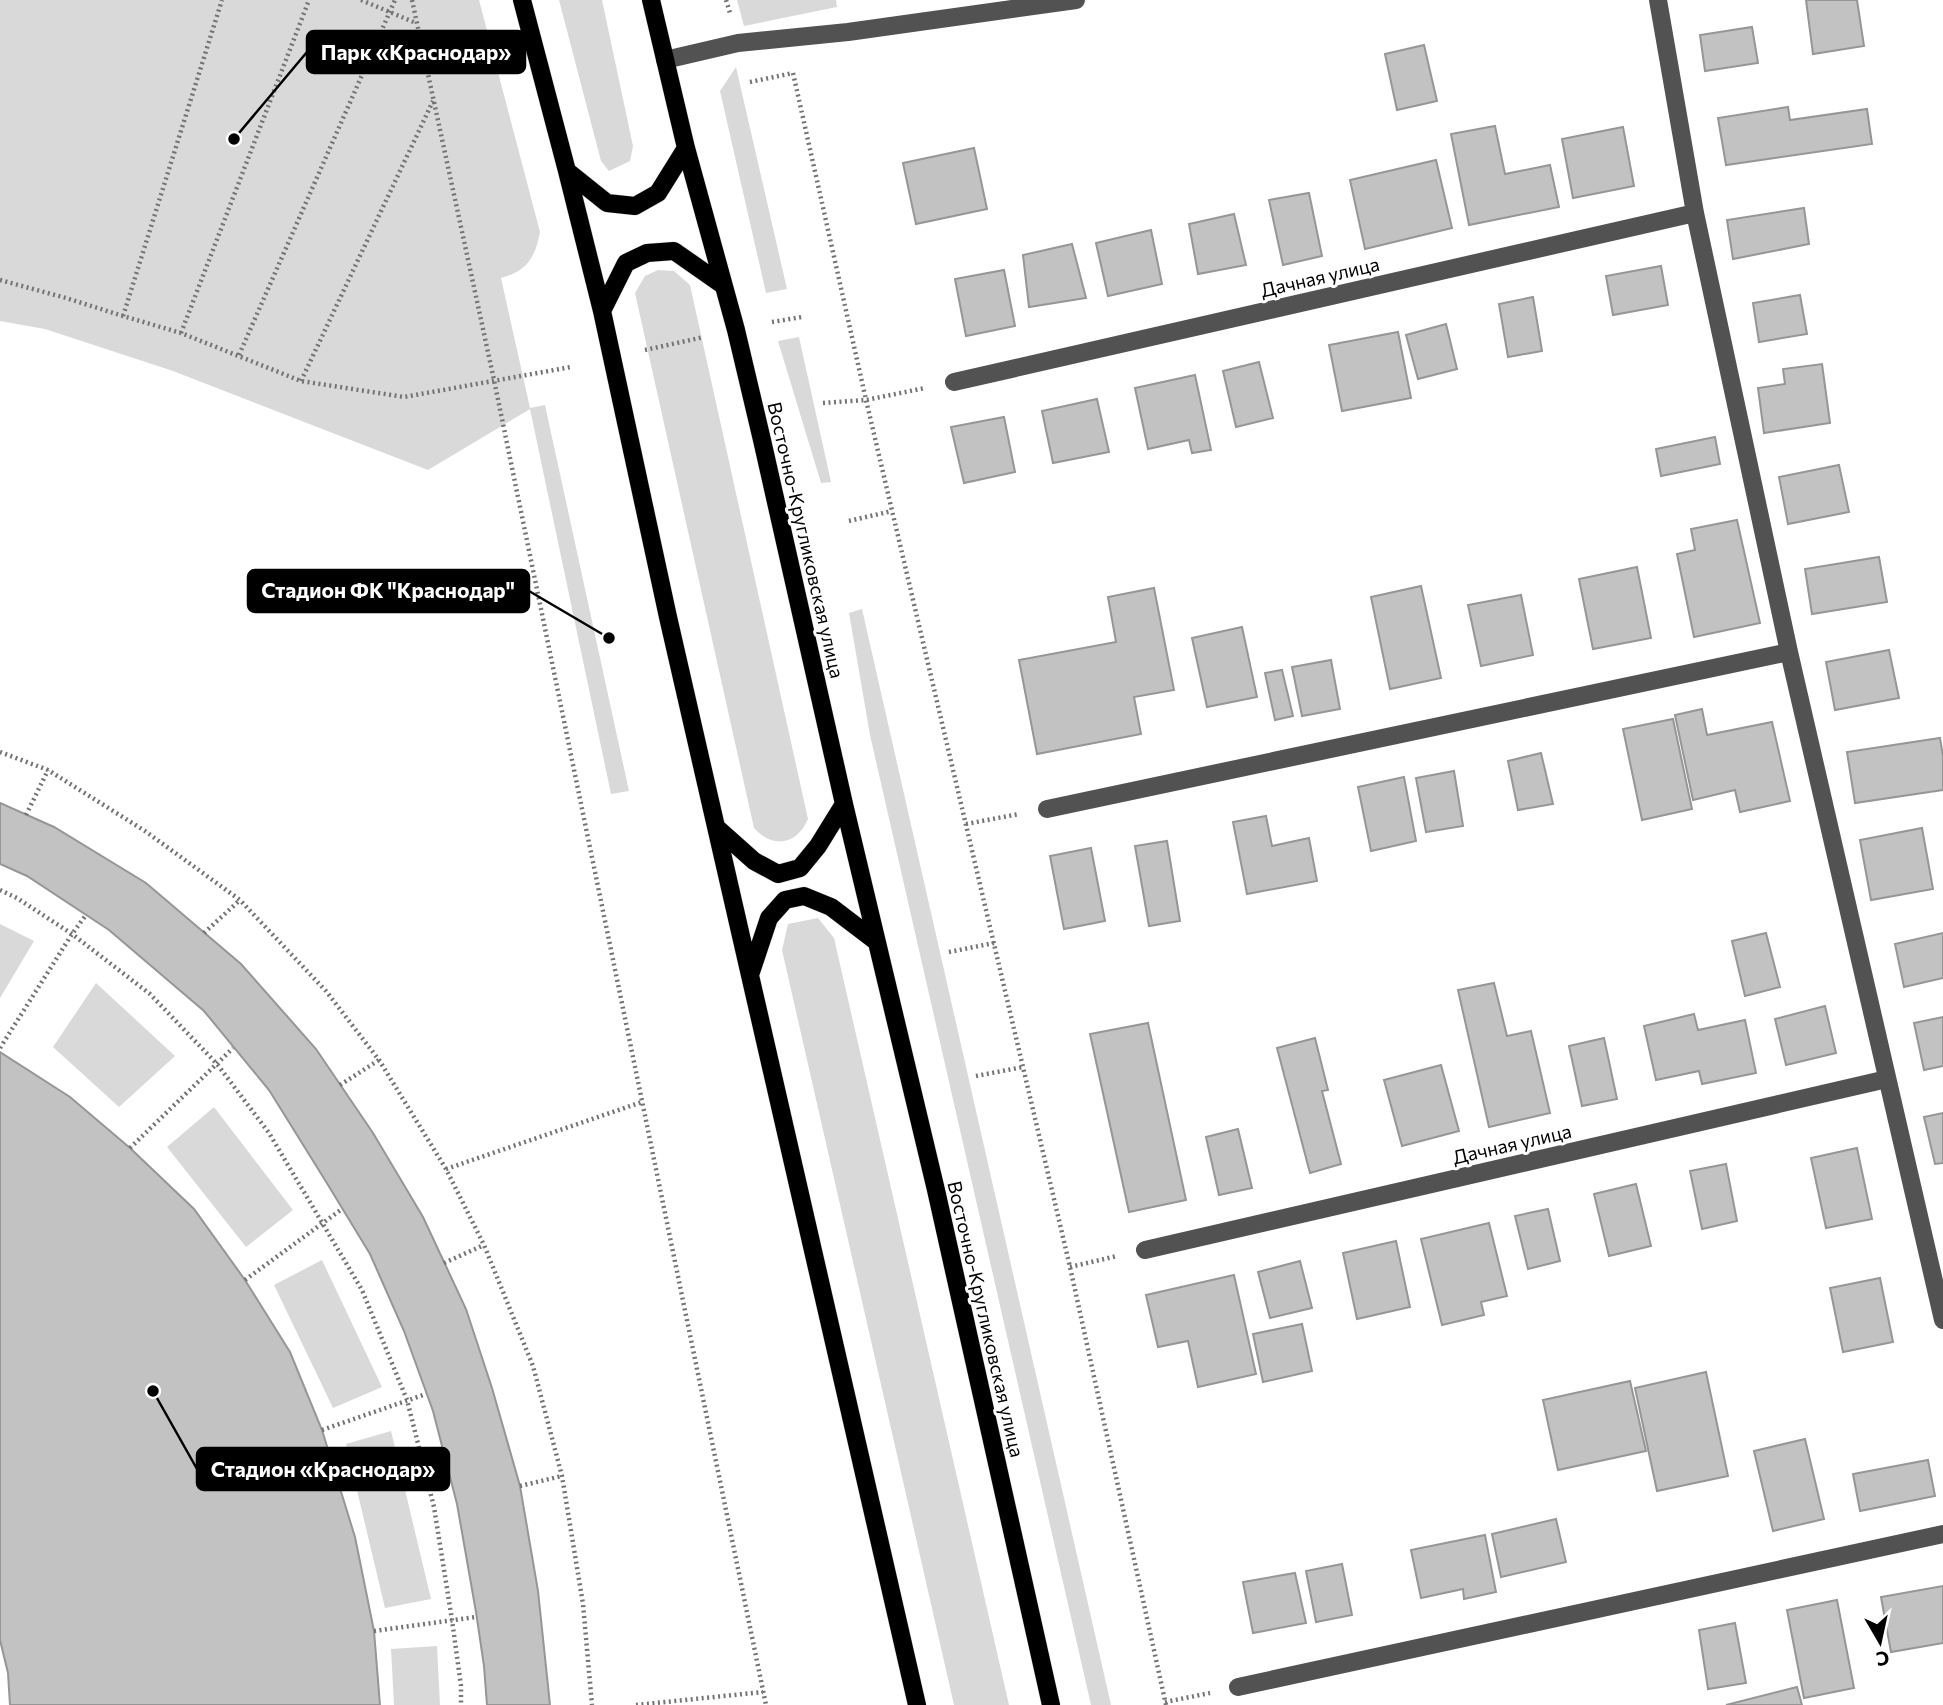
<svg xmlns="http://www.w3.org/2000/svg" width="1943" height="1705" font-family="Commissioner,sans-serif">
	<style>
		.green { fill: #d9d9d9 }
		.building { fill: #c2c2c2; stroke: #969696; stroke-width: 2 }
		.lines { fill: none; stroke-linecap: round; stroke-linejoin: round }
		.major-casing { stroke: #dbdbdb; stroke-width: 19 }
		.path { stroke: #747474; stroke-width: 4.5; stroke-dasharray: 2 3.5; stroke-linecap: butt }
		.minor { stroke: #525252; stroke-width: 18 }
		.major { stroke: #000; stroke-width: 18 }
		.labels { text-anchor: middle; stroke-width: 6; stroke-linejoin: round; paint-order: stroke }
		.street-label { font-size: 19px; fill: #000; stroke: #fff }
		.leader { fill: none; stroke: #000; stroke-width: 2.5 }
		.callout-dot { fill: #000; stroke: #fff; stroke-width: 2.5 }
		.callout { fill: #000; stroke: #000; stroke-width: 2.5 }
		.callout-label { font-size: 21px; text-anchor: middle; font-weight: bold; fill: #fff }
	</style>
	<rect width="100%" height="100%" fill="#fff"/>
	<!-- green -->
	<path class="green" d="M 0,0 L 479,0 L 540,232 C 535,258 527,271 501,278 L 530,408 L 545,405 L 629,791 L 611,794 L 530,409 L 428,470 L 173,371 L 45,329 L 0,321 Z
		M 559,0 L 602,0 L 633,146 L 630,161 L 609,171 L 601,161 Z
		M 737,0 L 836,0 L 837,7 L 744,26 Z
		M 736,67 L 787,289 L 766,293 L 720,91 Z
		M 658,270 L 674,271 L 690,285 L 808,819 C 797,845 773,849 754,828 L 635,293 L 645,276 Z
		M 799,337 L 831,482 L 821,483 L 778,341 Z
		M 862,609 L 1111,1705 L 1091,1705 L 870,735 L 849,613 Z
		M 818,918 L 834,938 L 1009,1705 L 954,1705 L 782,950 L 788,924 Z
		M 0,924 L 34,941 L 0,998 Z
		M 96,983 L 175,1056 L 119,1107 L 53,1047 Z
		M 214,1107 L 293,1210 L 246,1247 L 167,1147 Z
		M 322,1260 L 382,1387 L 333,1408 L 274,1285 Z
		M 391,1431 L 431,1599 L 385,1608 L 346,1444 Z
		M 437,1646 L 440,1705 L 394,1705 L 391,1649 Z"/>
	<!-- building -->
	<path class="building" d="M 1806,0 L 1857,0 L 1864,46 L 1813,54 Z
		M 1752,27 L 1758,63 L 1705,71 L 1700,35 Z
		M 1424,45 L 1437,101 L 1397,110 L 1385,54 Z
		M 1788,107 L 1790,120 L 1867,109 L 1872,144 L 1726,165 L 1718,118 Z
		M 1495,126 L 1505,174 L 1550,165 L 1559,207 L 1469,225 L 1451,134 Z
		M 1623,127 L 1634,186 L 1573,198 L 1562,139 Z
		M 974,148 L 987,209 L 916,224 L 903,163 Z
		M 1436,160 L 1452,228 L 1365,249 L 1350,180 Z
		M 1309,193 L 1322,256 L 1283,265 L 1269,200 Z
		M 1804,208 L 1809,244 L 1733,259 L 1727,220 Z
		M 1234,214 L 1246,265 L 1198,274 L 1189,224 Z
		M 1151,230 L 1162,284 L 1108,296 L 1096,243 Z
		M 1072,244 L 1086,298 L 1029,307 L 1023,255 Z
		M 1661,266 L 1668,305 L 1613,315 L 1606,276 Z
		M 1004,270 L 1015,326 L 966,336 L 955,279 Z
		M 1800,295 L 1807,334 L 1759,342 L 1753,303 Z
		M 1533,297 L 1542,351 L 1508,357 L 1499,304 Z
		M 1446,324 L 1457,369 L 1418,379 L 1406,335 Z
		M 1398,332 L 1411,398 L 1342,411 L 1329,345 Z
		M 1259,362 L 1273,418 L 1236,427 L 1223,371 Z
		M 1822,364 L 1830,423 L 1764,433 L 1758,388 L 1785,384 L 1783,369 Z
		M 1195,375 L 1211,450 L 1192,453 L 1189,440 L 1148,449 L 1135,388 Z
		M 1097,399 L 1109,452 L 1053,463 L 1042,411 Z
		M 1004,417 L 1015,472 L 964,483 L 951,427 Z
		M 1715,437 L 1720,464 L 1661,476 L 1656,449 Z
		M 1839,465 L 1849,512 L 1788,524 L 1779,477 Z
		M 1737,520 L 1760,623 L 1694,637 L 1677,554 L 1695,550 L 1691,529 Z
		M 1879,557 L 1887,602 L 1812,614 L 1805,569 Z
		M 1637,567 L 1651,638 L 1593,649 L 1579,579 Z
		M 1421,586 L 1441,678 L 1390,689 L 1371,597 Z
		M 1154,588 L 1174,690 L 1134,697 L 1141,734 L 1037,754 L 1019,660 L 1116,642 L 1108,597 Z
		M 1521,595 L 1533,655 L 1481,666 L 1468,605 Z
		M 1242,627 L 1257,697 L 1207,707 L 1192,638 Z
		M 1889,650 L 1899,698 L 1835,710 L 1826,662 Z
		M 1331,660 L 1340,709 L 1302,716 L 1292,667 Z
		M 1282,670 L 1293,716 L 1275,720 L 1265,673 Z
		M 1702,709 L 1707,735 L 1772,722 L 1790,801 L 1740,812 L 1735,790 L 1693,800 L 1675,715 Z
		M 1673,719 L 1692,809 L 1642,820 L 1623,729 Z
		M 1940,738 L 1943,756 L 1943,790 L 1855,803 L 1847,752 Z
		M 1541,753 L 1553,804 L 1518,810 L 1508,761 Z
		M 1454,771 L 1463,826 L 1426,832 L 1416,778 Z
		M 1404,777 L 1416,841 L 1371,851 L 1358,787 Z
		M 0,803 L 54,827 L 146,883 L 241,964 L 316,1049 L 373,1133 L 423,1217 L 466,1309 L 492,1388 L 520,1486 L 538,1591 L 550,1705 L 487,1705 L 484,1666 L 476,1612 L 457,1504 L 433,1411 L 404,1331 L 370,1254 L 325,1180 L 269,1090 L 204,1011 L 109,930 L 27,876 L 0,864 Z
		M 1266,816 L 1272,846 L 1309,838 L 1317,881 L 1247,894 L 1233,822 Z
		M 1922,828 L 1933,889 L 1871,900 L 1860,840 Z
		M 1167,841 L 1180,921 L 1149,926 L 1135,846 Z
		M 1091,848 L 1105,921 L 1064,929 L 1050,856 Z
		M 1766,933 L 1780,987 L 1745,996 L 1732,941 Z
		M 1943,933 L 1943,978 L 1904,987 L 1895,944 Z
		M 1494,983 L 1507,1036 L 1531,1031 L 1550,1113 L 1489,1127 L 1458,990 Z
		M 1825,1006 L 1836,1053 L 1786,1065 L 1775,1019 Z
		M 1694,1014 L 1698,1030 L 1745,1020 L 1756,1073 L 1702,1084 L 1699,1071 L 1656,1080 L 1644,1026 Z
		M 1943,1017 L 1943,1066 L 1924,1070 L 1914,1023 Z
		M 1148,1023 L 1186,1200 L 1129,1212 L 1090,1034 Z
		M 1315,1038 L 1328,1090 L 1322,1091 L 1341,1164 L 1310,1173 L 1277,1048 Z
		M 1604,1038 L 1617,1099 L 1582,1106 L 1569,1046 Z
		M 0,1052 L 70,1097 L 130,1148 L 194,1209 L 245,1280 L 290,1352 L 322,1430 L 355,1537 L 374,1631 L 380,1705 L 10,1705 L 8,1673 L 0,1640 Z
		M 1441,1065 L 1459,1131 L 1402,1146 L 1384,1080 Z
		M 1943,1113 L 1943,1163 L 1935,1164 L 1924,1117 Z
		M 1238,1129 L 1252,1188 L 1219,1195 L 1206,1137 Z
		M 1857,1148 L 1872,1219 L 1826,1228 L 1811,1158 Z
		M 1726,1164 L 1737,1221 L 1702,1229 L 1690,1171 Z
		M 1636,1184 L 1651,1246 L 1609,1256 L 1594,1194 Z
		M 1548,1209 L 1560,1261 L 1528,1269 L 1515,1216 Z
		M 1489,1223 L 1507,1296 L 1481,1302 L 1484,1315 L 1442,1325 L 1421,1239 Z
		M 1396,1241 L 1410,1307 L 1357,1319 L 1343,1253 Z
		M 1300,1261 L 1312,1308 L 1270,1318 L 1258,1272 Z
		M 1234,1275 L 1256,1374 L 1198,1387 L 1188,1341 L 1158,1347 L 1146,1295 Z
		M 1880,1278 L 1893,1342 L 1843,1352 L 1830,1288 Z
		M 1302,1324 L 1312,1371 L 1263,1382 L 1253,1334 Z
		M 1706,1372 L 1728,1476 L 1657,1491 L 1635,1388 Z
		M 1630,1381 L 1646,1451 L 1558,1470 L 1543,1400 Z
		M 1805,1439 L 1824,1519 L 1773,1531 L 1754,1451 Z
		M 1928,1460 L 1935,1496 L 1860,1511 L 1853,1474 Z
		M 1556,1519 L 1566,1562 L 1501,1577 L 1492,1534 Z
		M 1485,1535 L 1496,1592 L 1464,1599 L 1463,1589 L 1421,1598 L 1411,1550 Z
		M 1342,1564 L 1352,1615 L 1316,1622 L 1306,1571 Z
		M 1295,1573 L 1306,1623 L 1253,1633 L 1243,1582 Z
		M 1943,1586 L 1943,1643 L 1891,1652 L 1881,1597 Z
		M 1837,1600 L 1854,1688 L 1804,1698 L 1787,1610 Z
		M 1735,1623 L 1746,1683 L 1708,1689 L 1699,1630 Z
		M 1797,1687 L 1802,1705 L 1726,1705 Z"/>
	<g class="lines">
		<!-- major casing -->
		<g class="major-casing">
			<path id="major" d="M 522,0 L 567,171 L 602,311 L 668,617 L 917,1705
				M 651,0 L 686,148 L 736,330 L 762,440 L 844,804 L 936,1190 L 1051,1705
				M 567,171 L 607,203 L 635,206 L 658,193 L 686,148
				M 602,311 L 626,263 L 647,253 L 674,251 L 724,286
				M 717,828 L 754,861 L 778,874 L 800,868 L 818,846 L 844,804
				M 751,972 L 769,918 L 785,900 L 804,896 L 831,907 L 877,942"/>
		</g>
		<!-- path -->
		<path class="path" d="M 361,0 L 416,23
			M 412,0 L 494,380 L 766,1705
			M 726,0 L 730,13
			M 750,82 L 793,73 L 866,400 L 1070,1267 L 1166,1705
			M 0,280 L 66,298 L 123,316 L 181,333 L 301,381 L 404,397 L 571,367
			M 123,316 L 222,0
			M 772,322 L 802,317
			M 181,333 L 309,0
			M 645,350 L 704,337
			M 239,355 L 395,0
			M 301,381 L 433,101
			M 823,403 L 866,400 L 925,388
			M 849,521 L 892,511
			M 0,752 L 48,770 L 145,831 L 240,900 L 326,991 L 379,1060 L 446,1169 L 484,1245 L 533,1366 L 562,1476 L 583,1604 L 592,1705
			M 26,815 L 48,770
			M 966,824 L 1019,814
			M 0,890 L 17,898 L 72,934 L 150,994 L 217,1064 L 269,1133 L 362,1290 L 407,1400 L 434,1507 L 452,1620 L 461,1686 L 461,1705
			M 204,933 L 240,900
			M 949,952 L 994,943
			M 0,1048 L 72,934 L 86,915
			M 976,1076 L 1023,1067
			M 340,1085 L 379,1060
			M 130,1148 L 233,1048
			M 446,1169 L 642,1102
			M 444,1263 L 484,1245
			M 1070,1267 L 1117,1256
			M 245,1280 L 342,1209
			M 322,1430 L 426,1394
			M 520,1486 L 562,1476
			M 374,1631 L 476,1617
			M 1165,1702 L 1210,1693
			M 636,1705 L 763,1692"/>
		<!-- minor -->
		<path class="minor" d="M 1658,0 L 1695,213 L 1789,652 L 1943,1320
			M 665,60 L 738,43 L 848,32 L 1076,0
			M 954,382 L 1695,213
			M 1047,809 L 1789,652
			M 1145,1250 L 1887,1079
			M 1238,1687 L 1943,1534"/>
		<!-- major -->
		<use href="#major" class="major"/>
	</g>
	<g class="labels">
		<!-- street labels -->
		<g class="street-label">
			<text transform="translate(1320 277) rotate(-13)" y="7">Дачная улица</text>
			<text transform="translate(806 540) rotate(77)" y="7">Восточно-Кругликовская улица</text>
			<text transform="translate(1512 1144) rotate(-13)" y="7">Дачная улица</text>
			<text transform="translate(986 1319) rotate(77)" y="7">Восточно-Кругликовская улица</text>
		</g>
	</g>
	<!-- callouts -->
	<path class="leader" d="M234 139L307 52M609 638L529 591M153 1391L197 1469"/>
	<g class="callout-dot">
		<circle cx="234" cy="139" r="7"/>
		<circle cx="609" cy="638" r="7"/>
		<circle cx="153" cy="1391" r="7"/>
	</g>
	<g class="callout">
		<rect x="307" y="31" width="218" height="42" rx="7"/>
		<rect x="248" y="570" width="281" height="42" rx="7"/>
		<rect x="197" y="1448" width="252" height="42" rx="7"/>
	</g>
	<g class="callout-label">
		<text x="416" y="60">Парк «Краснодар»</text>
		<text x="388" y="598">Стадион ФК "Краснодар"</text>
		<text x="323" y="1477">Стадион «Краснодар»</text>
	</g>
	<!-- north arrow -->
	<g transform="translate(1880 1642) rotate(171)" stroke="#ffffff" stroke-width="5" paint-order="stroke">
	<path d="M0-5L12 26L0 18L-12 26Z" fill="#000000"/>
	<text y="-10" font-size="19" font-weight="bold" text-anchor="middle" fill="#000000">С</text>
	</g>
</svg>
